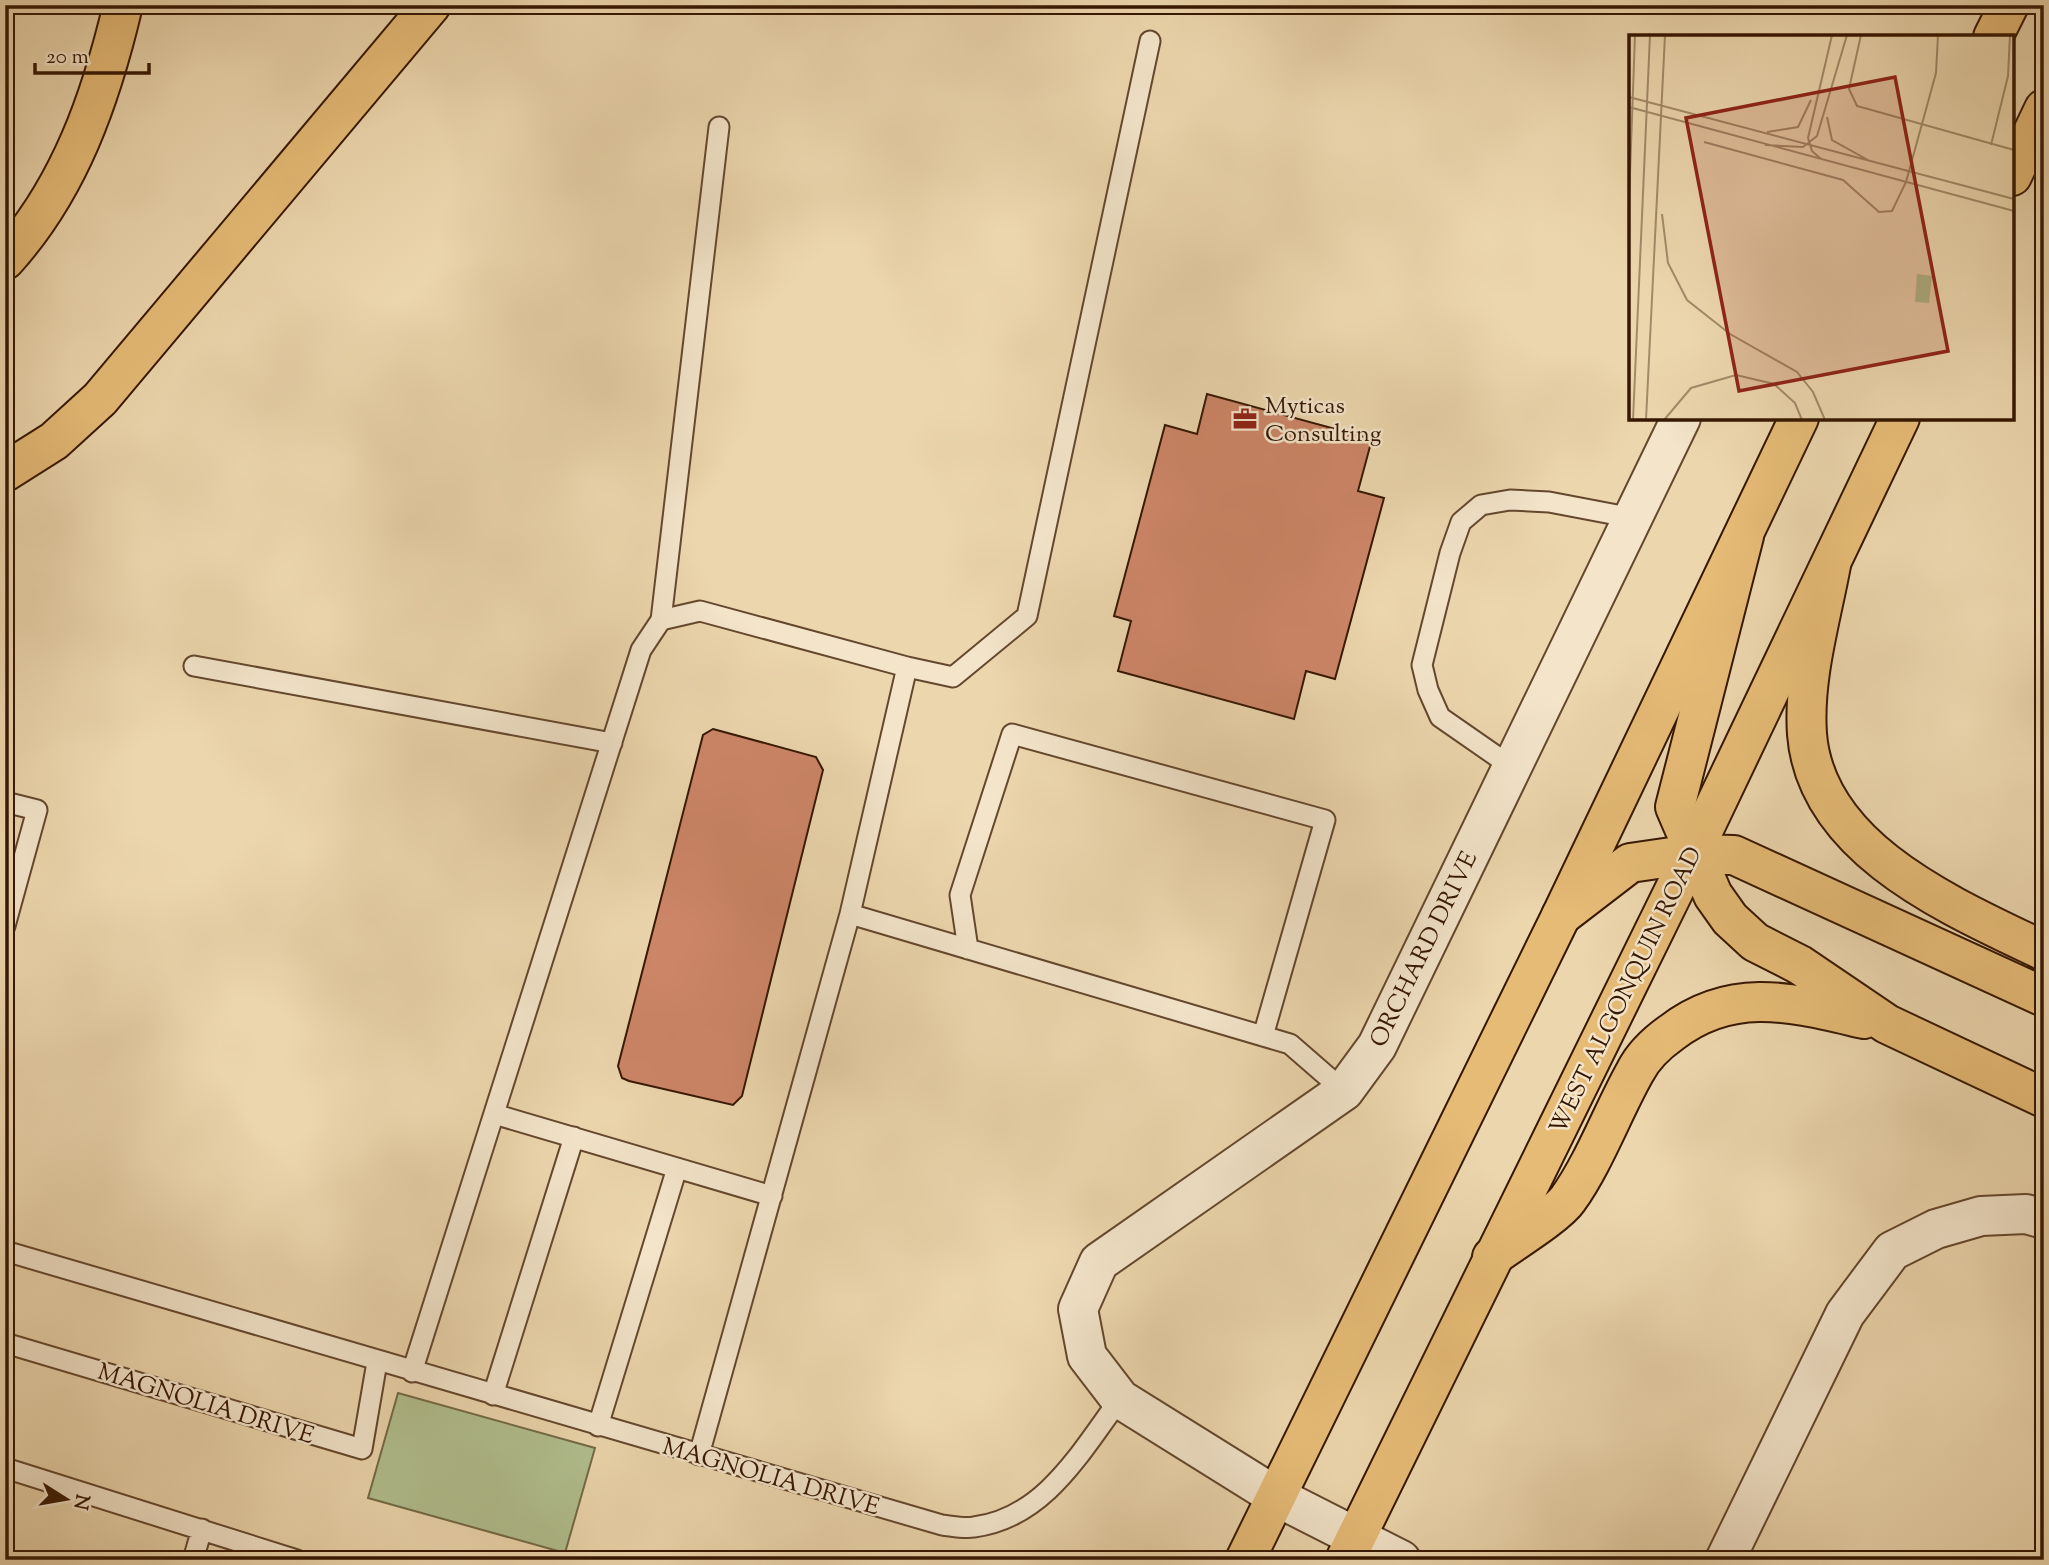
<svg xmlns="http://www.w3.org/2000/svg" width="2049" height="1565" font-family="'Sorts Mill Goudy',serif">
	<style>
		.green { fill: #b1bf8f; stroke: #746b48; stroke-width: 2 }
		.building { fill: #cd8668; stroke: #361702; stroke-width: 2 }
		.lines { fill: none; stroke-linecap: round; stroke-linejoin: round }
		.service-casing { stroke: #64472d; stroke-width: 23 }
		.minor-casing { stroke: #64472d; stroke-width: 42 }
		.tertiary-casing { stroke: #64472d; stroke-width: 42 }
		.primary-casing { stroke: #361702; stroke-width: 42 }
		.motorway-casing { stroke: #361702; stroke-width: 42 }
		.service { stroke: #f3e4ca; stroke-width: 19 }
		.minor { stroke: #f3e4ca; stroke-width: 38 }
		.tertiary { stroke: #f3e4ca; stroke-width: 38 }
		.primary { stroke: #e6bb76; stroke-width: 38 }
		.motorway { stroke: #e6bb76; stroke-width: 38 }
		.labels { text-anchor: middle; stroke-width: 5; stroke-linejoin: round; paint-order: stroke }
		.poi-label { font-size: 24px; fill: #361702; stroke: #f3e4ca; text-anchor: start }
		.street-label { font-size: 24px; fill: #361702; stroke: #f3e4ca }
		.inset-road { fill: none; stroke: #a38a69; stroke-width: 2 }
		.view { fill: #8f2418; fill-opacity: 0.15; stroke: #8f2418; stroke-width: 3.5 }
		.inset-edge { fill: none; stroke: #361702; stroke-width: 3.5 }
	</style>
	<rect width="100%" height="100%" fill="#ecd6ad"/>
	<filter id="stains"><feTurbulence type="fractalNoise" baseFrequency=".00286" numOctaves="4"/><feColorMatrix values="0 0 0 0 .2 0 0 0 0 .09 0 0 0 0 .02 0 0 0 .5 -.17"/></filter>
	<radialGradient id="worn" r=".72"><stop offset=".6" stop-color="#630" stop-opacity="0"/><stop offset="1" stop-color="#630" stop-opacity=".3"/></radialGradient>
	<!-- green -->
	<path class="green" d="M 398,1393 L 595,1448 L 565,1553 L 368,1498 Z"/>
	<!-- building -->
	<path class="building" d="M 1207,394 L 1372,439 L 1358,491 L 1384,498 L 1335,679 L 1306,671 L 1294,719 L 1118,671 L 1131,621 L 1114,616 L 1165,425 L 1197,434 Z
		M 713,729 L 816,757 L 823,770 L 742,1096 L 733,1105 L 629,1081 L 622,1078 L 618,1066 L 703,735 Z"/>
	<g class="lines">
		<!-- service casing -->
		<g class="service-casing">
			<path id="service" d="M 661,620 L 719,127
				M 194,666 L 612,743
				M 907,667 L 953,677 L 1027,616 L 1150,41
				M 1512,767 L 1440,717 L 1428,690 L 1422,665 L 1450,553 L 1461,522 L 1481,505 L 1510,500 L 1549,502 L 1633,518
				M 5,802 L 37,810 L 5,926
				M 968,949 L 960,895 L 1012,734 L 1325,820 L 1263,1036
				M 494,1114 L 772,1196
				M 5,1251 L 942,1525 C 952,1526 964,1529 974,1527 C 1045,1518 1081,1451 1120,1399
				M 5,1343 L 362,1449 L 377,1362
				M 412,1372 L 641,650 L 661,620 L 700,611 L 907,667 L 850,914
				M 493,1395 L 574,1137
				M 598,1426 L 677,1168
				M 699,1455 L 850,914 L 1290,1044 L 1344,1091
				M 5,1468 L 297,1560
				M 193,1560 L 202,1529"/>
		</g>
		<!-- minor casing -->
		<g class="minor-casing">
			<path id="minor" d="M 1277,1497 L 1120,1399 L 1087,1356 L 1078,1309 L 1099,1262 L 1344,1091 L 1377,1046 L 1681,418"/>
		</g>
		<!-- tertiary casing -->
		<g class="tertiary-casing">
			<path id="tertiary" d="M 1277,1497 L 1401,1560
				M 1725,1560 L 1845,1314 L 1892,1251 L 1936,1229 L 1981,1216 L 2026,1214 L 2044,1219"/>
		</g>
		<!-- primary casing -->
		<g class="primary-casing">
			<path id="primary" d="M 1993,37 L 2009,5
				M 2012,176 L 2044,109
				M 1245,1560 L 1561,916 L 1799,418
				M 1345,1560 L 1692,854 L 1900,418"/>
		</g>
		<!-- motorway casing -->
		<g class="motorway-casing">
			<path id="motorway" d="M 5,260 C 70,188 101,98 123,5
				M 5,472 L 54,441 L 100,399 L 431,5
				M 1744,536 L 1675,807 L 1713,895 L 1730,919 L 1755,942 L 1800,965 L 1887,1024 L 2044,1098
				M 1831,565 C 1821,619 1803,678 1807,734 C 1816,850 1953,907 2044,951
				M 1561,916 L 1630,863 L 1692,854 L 1734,855 L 2044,997
				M 1492,1257 C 1511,1243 1557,1215 1568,1199 C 1594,1163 1613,1111 1635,1072 C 1643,1056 1657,1043 1671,1033 C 1733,985 1794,1003 1864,1019"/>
		</g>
		<!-- service -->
		<use href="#service" class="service"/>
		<!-- minor -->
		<use href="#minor" class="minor"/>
		<!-- tertiary -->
		<use href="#tertiary" class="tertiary"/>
		<!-- primary -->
		<use href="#primary" class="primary"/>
		<!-- motorway -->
		<use href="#motorway" class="motorway"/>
	</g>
	<!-- icons -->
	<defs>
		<g id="office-bare" transform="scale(1.89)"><path d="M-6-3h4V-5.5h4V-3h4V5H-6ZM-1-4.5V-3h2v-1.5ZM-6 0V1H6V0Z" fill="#8f2418" stroke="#f3e4ca" stroke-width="2.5" paint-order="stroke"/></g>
	</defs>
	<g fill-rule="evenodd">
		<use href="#office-bare" x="1245" y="419"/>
	</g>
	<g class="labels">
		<!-- poi labels -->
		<g class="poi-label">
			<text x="1265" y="413">Myticas<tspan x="1265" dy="28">Consulting</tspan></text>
		</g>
		<!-- street labels -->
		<g class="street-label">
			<text transform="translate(1423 949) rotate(-64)" y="8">ORCHARD DRIVE</text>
			<text transform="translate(1625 990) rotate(-64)" y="8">WEST ALGONQUIN ROAD</text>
			<text transform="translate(206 1403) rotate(17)" y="8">MAGNOLIA DRIVE</text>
			<text transform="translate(771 1476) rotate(16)" y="8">MAGNOLIA DRIVE</text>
		</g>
	</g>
	<!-- overview -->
	<g transform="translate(1629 35)">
		<rect width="385" height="385" fill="#ecd6ad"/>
		<path d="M 288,239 L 303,241 L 300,268 L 286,267 Z" fill="#b1bf8f"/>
		<path class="inset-road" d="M 232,0 L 220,54 L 228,71 L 385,115M 0,62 L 385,164M 0,72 L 385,176M 198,82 L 203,105 L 239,125M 138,97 L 169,92 L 182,65M 75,107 L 214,145 L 250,177 L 263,176 L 277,147 L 307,38 L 309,0M 136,110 L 174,112 L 188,101 L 218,0M 362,110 L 379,41 L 381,0M 192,124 L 183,116 L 179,103 L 203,0M 0,166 L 6,0M 33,179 L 39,228 L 58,265 L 101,299 L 168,337 L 184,357 L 196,385M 4,385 L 21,0M 17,385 L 36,0M 35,385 L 62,353 L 107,340 L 145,349 L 166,368 L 173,385"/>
		<path class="view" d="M 266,42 L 319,316 L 110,356 L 57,83 Z"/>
		<rect width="385" height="385" class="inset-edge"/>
	</g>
	<!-- margin -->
	<rect width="2049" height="1565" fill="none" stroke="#ecd6ad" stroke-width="28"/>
	<rect x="7" y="7" width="2035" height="1551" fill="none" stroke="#361702" stroke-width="3.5"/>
	<rect x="14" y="14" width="2021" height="1537" fill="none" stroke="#361702" stroke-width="2"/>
	<!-- north arrow -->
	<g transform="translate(66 1499) rotate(101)" stroke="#f3e4ca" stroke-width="5" paint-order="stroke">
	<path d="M0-5L12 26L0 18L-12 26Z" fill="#361702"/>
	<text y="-10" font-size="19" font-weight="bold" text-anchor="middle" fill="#361702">N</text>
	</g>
	<!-- scale -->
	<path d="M35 63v10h114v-10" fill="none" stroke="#361702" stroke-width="3.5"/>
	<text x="46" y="63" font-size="21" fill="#361702" stroke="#f3e4ca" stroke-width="5" paint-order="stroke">20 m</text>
	<rect width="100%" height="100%" filter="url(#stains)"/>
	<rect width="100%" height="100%" fill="url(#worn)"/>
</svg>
